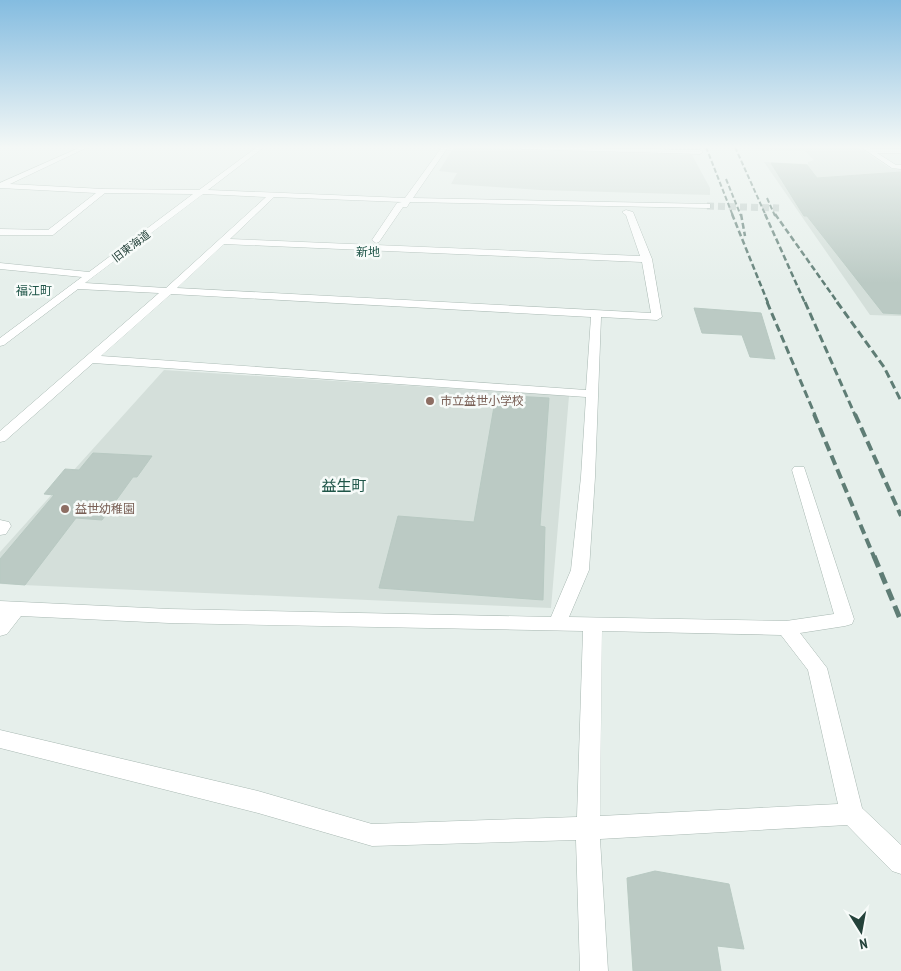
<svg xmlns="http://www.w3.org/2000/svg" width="901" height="971" font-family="'PT Sans Narrow','Noto Sans JP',sans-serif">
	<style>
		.built { fill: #d4dfda }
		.building { fill: #bbcac4; stroke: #b8c9c2 }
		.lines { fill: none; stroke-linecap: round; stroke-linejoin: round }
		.minor-tunnel { stroke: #bfccc8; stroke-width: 7; stroke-dasharray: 7 4; stroke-linecap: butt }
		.minor-casing { stroke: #a8b8b2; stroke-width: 1 }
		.minor { fill: #fff; fill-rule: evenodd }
		.rail-far4 { stroke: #5f7d75; stroke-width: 2; stroke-dasharray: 5 2.5; stroke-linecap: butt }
		.rail-far3 { stroke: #5f7d75; stroke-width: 2.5; stroke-dasharray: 6 3; stroke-linecap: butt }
		.rail-far2 { stroke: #5f7d75; stroke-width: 3; stroke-dasharray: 8 4; stroke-linecap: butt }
		.rail-far1 { stroke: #5f7d75; stroke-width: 4; stroke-dasharray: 10 5; stroke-linecap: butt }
		.rail { stroke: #5f7d75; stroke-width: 5; stroke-dasharray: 12 6; stroke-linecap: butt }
		.education-dot { fill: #8d6e63; stroke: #f7fbf9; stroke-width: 2 }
		.labels { text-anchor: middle; stroke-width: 5; stroke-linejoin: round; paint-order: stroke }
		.far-street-label { font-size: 11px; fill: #24423a; stroke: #f7fbf9 }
		.far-quarter-label { font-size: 12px; fill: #1f5548; stroke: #f7fbf9 }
		.education-label { font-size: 12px; fill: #785e54; stroke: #f7fbf9; text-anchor: start }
		.quarter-label { font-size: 15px; fill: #1f5548; stroke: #f7fbf9 }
	</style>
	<rect width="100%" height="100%" fill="#e6efeb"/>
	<!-- built -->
	<path class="built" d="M 454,147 L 692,155 L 710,188 L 710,195 L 540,190 L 451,184 L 457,173 L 439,171 Z
		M 753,147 L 858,147 L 891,169 L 901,169 L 901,316 L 870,315 L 764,162 L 808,164 L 808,162 L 814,160 L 805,151 L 755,149 Z
		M 164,370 L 569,396 L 551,608 L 0,584 L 0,552 Z"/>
	<!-- building -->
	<path class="building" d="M 771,163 L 807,165 L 817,178 L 901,172 L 901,314 L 883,313 L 807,216 L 804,216 Z
		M 694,308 L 761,313 L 775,359 L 750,357 L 742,335 L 702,333 Z
		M 496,395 L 549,398 L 540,526 L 545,527 L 543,600 L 379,588 L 398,516 L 474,522 Z
		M 93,453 L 152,456 L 137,477 L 133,477 L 102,520 L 76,518 L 25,585 L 0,583 L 0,559 L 54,495 L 44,494 L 65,469 L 79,470 Z
		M 655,871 L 729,884 L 744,949 L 717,946 L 721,971 L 633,971 L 627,878 Z"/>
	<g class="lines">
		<!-- minor-tunnel -->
		<path class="minor-tunnel" d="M 707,206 L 779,208"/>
		<!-- minor casing -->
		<g class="minor-casing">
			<path id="minor" d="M 81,147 L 88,147 L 10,184 L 103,189 L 199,190 L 257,147 L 264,147 L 208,190 L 405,198 L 442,147 L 448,147 L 413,198 L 710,204 L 710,208 L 707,208 L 410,202 L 407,207 L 403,207 L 379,242 L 376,243 L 372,240 L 397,203 L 402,202 L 274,197 L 230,239 L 640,256 L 626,215 L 622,212 L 626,210 L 633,212 L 652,259 L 662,317 L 657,320 L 601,317 L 595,477 L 589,570 L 569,617 L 786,621 L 834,614 L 792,470 L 794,467 L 804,467 L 854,619 L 852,624 L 845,626 L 800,633 L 827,668 L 862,808 L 901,845 L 901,874 L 892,871 L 847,825 L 600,839 L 608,971 L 580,971 L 576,840 L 372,846 L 258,813 L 0,748 L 0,730 L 258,791 L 372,824 L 577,817 L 583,631 L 169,623 L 21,616 L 7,634 L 0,636 L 0,601 L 169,609 L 551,617 L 571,570 L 581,477 L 586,397 L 93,363 L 5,441 L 0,442 L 0,431 L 159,293 L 78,289 L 4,345 L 0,346 L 0,338 L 82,277 L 0,269 L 0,263 L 89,272 L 193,194 L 105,193 L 53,235 L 0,235 L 0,229 L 48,230 L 96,193 L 0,188 L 0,183 ZM 203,194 L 266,197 L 166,288 L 85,283 ZM 224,244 L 642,262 L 651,313 L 177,288 ZM 171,294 L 591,317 L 586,390 L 101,356 ZM 602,631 L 781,635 L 808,670 L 838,804 L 600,816 Z
				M 519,147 L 700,150 L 703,152 L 700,154 L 522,149 Z
				M 861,147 L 868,147 L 871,149 L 901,149 L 901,153 L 877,153 L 896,165 L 901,165 L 901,169 L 892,168 Z
				M 0,520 L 9,522 L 11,526 L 6,534 L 0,535 Z"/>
		</g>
		<!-- minor -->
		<use href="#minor" class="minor"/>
		<!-- rail-far4 -->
		<path class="rail-far4" d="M 706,147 L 733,216
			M 735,147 L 766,216
			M 726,179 L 741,216
			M 767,198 L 775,216"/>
		<!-- rail-far3 -->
		<path class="rail-far3" d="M 732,214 L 768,303
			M 741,214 L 745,236
			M 765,214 L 805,303
			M 775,214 L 838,303"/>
		<!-- rail-far2 -->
		<path class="rail-far2" d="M 767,302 L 815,415
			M 805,302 L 855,415
			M 837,302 L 884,367 L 901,401"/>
		<!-- rail-far1 -->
		<path class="rail-far1" d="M 814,414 L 874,557
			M 855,414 L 901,516"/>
		<!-- rail -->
		<path class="rail" d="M 874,556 L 901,621"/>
	</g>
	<!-- sky -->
	<linearGradient id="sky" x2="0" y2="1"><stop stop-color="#84bce0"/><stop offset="0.52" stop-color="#f4f8f6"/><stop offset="1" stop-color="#f4f8f6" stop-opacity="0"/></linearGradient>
	<rect width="901" height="283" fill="url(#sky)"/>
	<!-- markers -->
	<g class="education-dot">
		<circle cx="430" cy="401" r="5"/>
		<circle cx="65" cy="509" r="5"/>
	</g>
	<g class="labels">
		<!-- far-street labels -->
		<g class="far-street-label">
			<text transform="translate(131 246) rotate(-37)" y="4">旧東海道</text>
		</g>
		<!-- far-quarter labels -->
		<g class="far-quarter-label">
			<text x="368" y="256">新地</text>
			<text x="34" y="295">福江町</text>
		</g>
		<!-- education labels -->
		<g class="education-label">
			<text x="440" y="405">市立益世小学校</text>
			<text x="75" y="513">益世幼稚園</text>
		</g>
		<!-- quarter labels -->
		<g class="quarter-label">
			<text x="344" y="491">益生町</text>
		</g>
	</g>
	<!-- north arrow -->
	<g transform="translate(861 931) rotate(169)" stroke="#f7fbf9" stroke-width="4" paint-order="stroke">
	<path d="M0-4L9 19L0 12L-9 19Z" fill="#24423a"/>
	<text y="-8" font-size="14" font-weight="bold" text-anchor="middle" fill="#24423a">N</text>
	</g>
</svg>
